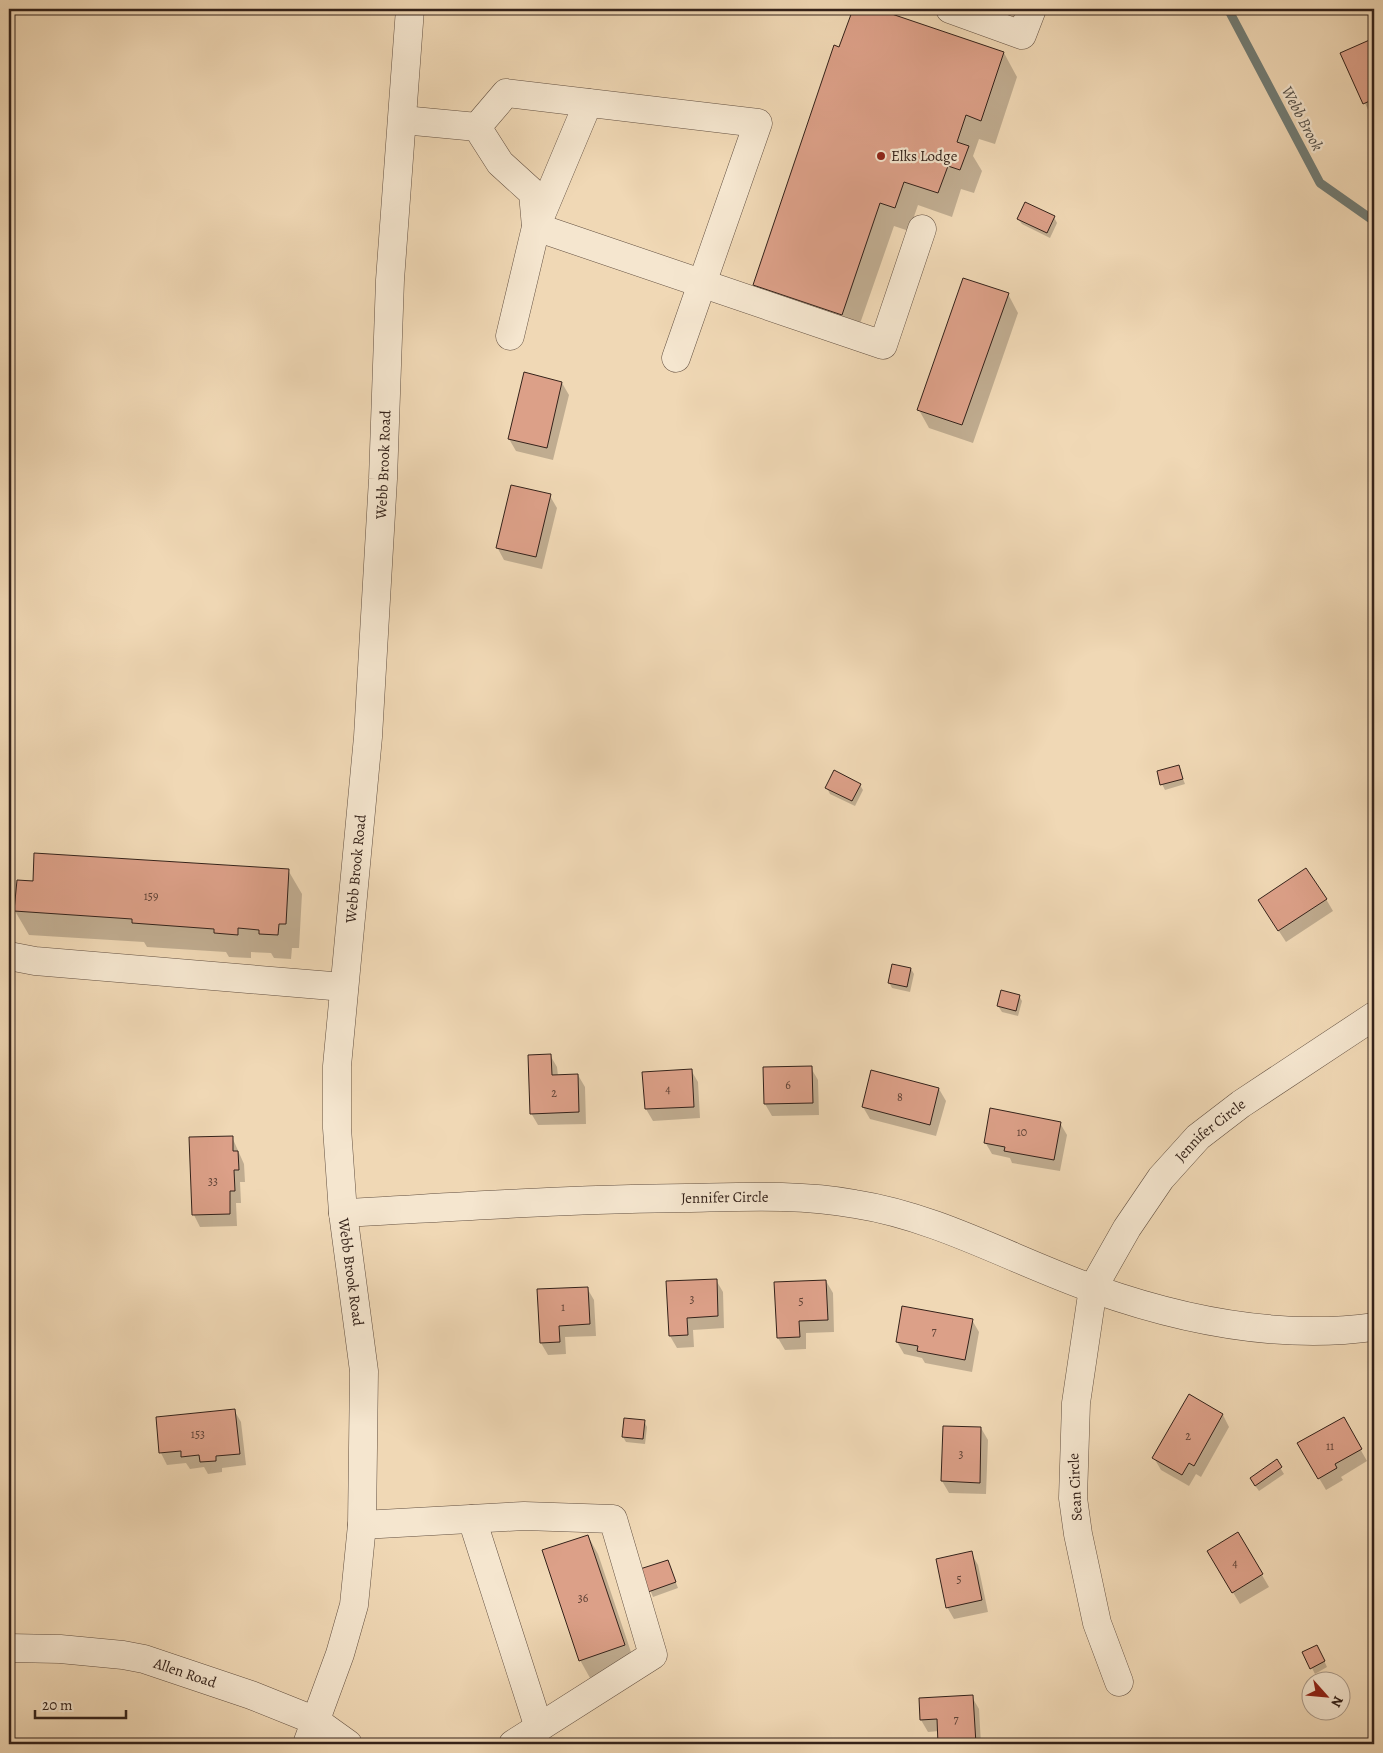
<svg xmlns="http://www.w3.org/2000/svg" width="1383" height="1753" font-family="Alegreya,serif">
	<style>
		.shadow { fill: #0003 }
		.lines { fill: none; stroke-linecap: round; stroke-linejoin: round }
		.stream { stroke: #727d76; stroke-width: 9 }
		.building { fill: #dca088; stroke: #34221a }
		.minor-casing { stroke: #635041; stroke-width: 29 }
		.minor { stroke: #f5e6cf; stroke-width: 28 }
		.poi-dot { fill: #8f2418; stroke: #f5e6cf; stroke-width: 2 }
		.labels { text-anchor: middle; stroke-width: 4.5; stroke-linejoin: round; paint-order: stroke }
		.number-label { font-size: 12px; fill: #5e4236 }
		.poi-label { font-size: 15px; fill: #34221a; stroke: #f5e6cf; text-anchor: start }
		.street-label { font-size: 15px; fill: #34221a; stroke: #f5e6cf }
		.water-label { font-size: 16px; font-style: italic; fill: #534f48; stroke: #f5e6cf }
	</style>
	<rect width="100%" height="100%" fill="#f0d8b5"/>
	<filter id="stains"><feTurbulence type="fractalNoise" baseFrequency=".004" numOctaves="4"/><feColorMatrix values="0 0 0 0 .2 0 0 0 0 .09 0 0 0 0 .02 0 0 0 .5 -.17"/></filter>
	<radialGradient id="worn" r=".72"><stop offset=".6" stop-color="#630" stop-opacity="0"/><stop offset="1" stop-color="#630" stop-opacity=".3"/></radialGradient>
	<!-- shadow -->
	<path class="shadow" d="M 854,9 L 873,9 L 1004,53 L 1017,77 L 995,144 L 979,139 L 973,156 L 982,171 L 974,193 L 961,189 L 952,217 L 918,205 L 909,231 L 894,226 L 855,338 L 768,308 L 754,285 Z
		M 1374,39 L 1374,114 L 1371,116 L 1342,54 Z
		M 1054,217 L 1057,223 L 1050,238 L 1022,224 L 1018,219 Z
		M 1008,294 L 1018,313 L 973,443 L 929,428 L 919,410 Z
		M 562,383 L 569,395 L 553,460 L 516,451 L 509,439 Z
		M 550,496 L 557,508 L 542,569 L 504,560 L 497,547 Z
		M 1178,766 L 1185,784 L 1165,790 L 1162,784 Z
		M 860,785 L 863,790 L 855,806 L 830,794 L 827,788 Z
		M 288,870 L 302,894 L 299,948 L 292,948 L 291,959 L 274,958 L 271,953 L 251,952 L 251,958 L 229,957 L 226,952 L 147,947 L 144,942 L 29,935 L 15,911 L 18,881 Z
		M 1326,899 L 1333,911 L 1286,942 L 1267,913 Z
		M 911,969 L 914,974 L 910,992 L 892,988 L 889,982 Z
		M 1019,996 L 1022,1001 L 1018,1016 L 1002,1012 L 998,1006 Z
		M 550,1055 L 557,1067 L 558,1076 L 578,1075 L 585,1087 L 586,1124 L 538,1125 L 531,1113 Z
		M 811,1068 L 818,1080 L 819,1115 L 772,1116 L 765,1104 Z
		M 691,1070 L 698,1082 L 700,1118 L 653,1121 L 646,1109 L 643,1073 Z
		M 939,1089 L 946,1101 L 936,1136 L 870,1119 L 863,1107 Z
		M 1060,1123 L 1067,1135 L 1060,1171 L 1012,1163 L 1010,1158 L 992,1154 L 985,1142 Z
		M 232,1137 L 244,1164 L 245,1182 L 240,1182 L 241,1203 L 236,1203 L 237,1226 L 200,1227 L 194,1215 Z
		M 716,1280 L 723,1292 L 724,1328 L 693,1330 L 694,1347 L 677,1348 L 670,1336 Z
		M 826,1281 L 833,1293 L 834,1332 L 806,1333 L 806,1349 L 785,1350 L 778,1338 Z
		M 587,1288 L 594,1300 L 596,1336 L 565,1337 L 566,1354 L 548,1355 L 541,1343 Z
		M 903,1307 L 972,1320 L 979,1332 L 972,1372 L 925,1363 L 922,1358 L 904,1354 L 897,1342 Z
		M 1189,1396 L 1223,1415 L 1229,1427 L 1201,1477 L 1196,1474 L 1189,1486 L 1161,1470 L 1154,1458 Z
		M 234,1410 L 241,1422 L 246,1465 L 222,1468 L 222,1472 L 208,1474 L 204,1467 L 190,1469 L 186,1463 L 167,1465 L 161,1453 Z
		M 1343,1419 L 1367,1461 L 1341,1477 L 1343,1480 L 1326,1490 L 1299,1444 Z
		M 644,1421 L 647,1427 L 645,1444 L 626,1442 L 623,1437 Z
		M 981,1428 L 988,1440 L 986,1494 L 949,1493 L 942,1481 Z
		M 1276,1461 L 1284,1474 L 1259,1491 L 1254,1484 Z
		M 1238,1534 L 1269,1587 L 1240,1604 L 1208,1551 Z
		M 588,1536 L 598,1554 L 635,1664 L 590,1678 L 580,1660 Z
		M 971,1553 L 978,1565 L 988,1612 L 954,1619 L 947,1607 Z
		M 670,1567 L 678,1588 L 653,1597 L 642,1570 Z
		M 1320,1652 L 1327,1667 L 1315,1674 L 1312,1668 Z
		M 972,1697 L 979,1709 L 981,1744 L 940,1744 L 939,1731 L 928,1732 L 921,1720 Z"/>
	<g class="lines">
		<!-- stream -->
		<path class="stream" d="M 1228,9 L 1320,183 L 1374,221"/>
	</g>
	<!-- building -->
	<path class="building" d="M 853,9 L 877,9 L 1004,52 L 981,121 L 966,115 L 957,142 L 969,146 L 960,170 L 948,166 L 938,193 L 904,182 L 895,208 L 880,203 L 842,315 L 753,285 L 834,45 L 839,47 Z
		M 1374,38 L 1374,99 L 1363,104 L 1340,53 Z
		M 1025,202 L 1055,216 L 1047,233 L 1017,219 Z
		M 963,278 L 1009,293 L 962,425 L 917,410 Z
		M 524,372 L 562,382 L 547,448 L 508,439 Z
		M 511,485 L 551,494 L 536,557 L 496,548 Z
		M 1179,765 L 1183,779 L 1160,785 L 1157,771 Z
		M 834,770 L 861,784 L 852,801 L 825,788 Z
		M 34,853 L 289,869 L 286,924 L 279,924 L 278,935 L 259,934 L 259,930 L 238,928 L 238,935 L 214,933 L 214,929 L 132,923 L 132,919 L 14,911 L 17,880 L 33,881 Z
		M 1306,868 L 1327,899 L 1278,931 L 1258,900 Z
		M 892,964 L 911,968 L 907,987 L 888,983 Z
		M 1001,990 L 1020,995 L 1016,1011 L 997,1006 Z
		M 551,1054 L 552,1075 L 578,1074 L 579,1112 L 530,1114 L 528,1055 Z
		M 812,1066 L 813,1103 L 764,1104 L 763,1067 Z
		M 692,1069 L 694,1107 L 645,1109 L 642,1072 Z
		M 871,1070 L 939,1088 L 930,1125 L 862,1107 Z
		M 990,1108 L 1061,1122 L 1054,1160 L 1004,1151 L 1005,1147 L 984,1143 Z
		M 233,1136 L 233,1151 L 238,1151 L 239,1170 L 234,1170 L 235,1191 L 230,1191 L 230,1214 L 192,1215 L 189,1137 Z
		M 717,1279 L 718,1316 L 687,1318 L 688,1335 L 669,1336 L 666,1281 Z
		M 826,1280 L 828,1320 L 799,1321 L 800,1337 L 777,1338 L 774,1282 Z
		M 588,1287 L 590,1324 L 559,1326 L 560,1342 L 540,1343 L 537,1289 Z
		M 902,1306 L 973,1319 L 965,1360 L 917,1351 L 918,1346 L 896,1342 Z
		M 1189,1394 L 1223,1414 L 1194,1466 L 1189,1463 L 1182,1475 L 1152,1458 Z
		M 235,1409 L 240,1454 L 216,1456 L 216,1461 L 200,1462 L 199,1455 L 181,1457 L 181,1451 L 159,1453 L 156,1417 Z
		M 1344,1417 L 1362,1449 L 1335,1464 L 1337,1468 L 1318,1479 L 1297,1443 Z
		M 624,1418 L 645,1420 L 643,1439 L 622,1437 Z
		M 943,1426 L 981,1427 L 980,1483 L 941,1481 Z
		M 1277,1459 L 1282,1467 L 1255,1486 L 1250,1478 Z
		M 1238,1532 L 1263,1574 L 1232,1593 L 1207,1551 Z
		M 588,1535 L 625,1645 L 579,1661 L 542,1550 Z
		M 972,1551 L 982,1600 L 946,1608 L 936,1559 Z
		M 668,1560 L 676,1582 L 648,1592 L 640,1569 Z
		M 1317,1645 L 1325,1661 L 1310,1669 L 1302,1652 Z
		M 973,1695 L 976,1744 L 938,1744 L 937,1719 L 920,1720 L 919,1698 Z"/>
	<g class="lines">
		<!-- minor casing -->
		<g class="minor-casing">
			<g id="minor">
				<path d="M 950,9 L 1022,35 L 1032,9"/>
				<path d="M 403,120 L 477,127 L 500,163 L 533,193 L 536,227 L 883,345 L 922,229"/>
				<path d="M 477,127 L 506,93 L 758,123 L 676,358"/>
				<path d="M 510,336 L 536,227 L 588,103"/>
				<path d="M 9,956 L 35,961 L 344,987"/>
				<path id="s1" d="M 343,1213 C 457,1207 572,1199 686,1198 C 743,1197 799,1194 855,1204 C 939,1217 1014,1261 1094,1289 C 1184,1321 1279,1340 1374,1327"/>
				<path d="M 472,1519 L 539,1728"/>
				<path d="M 362,1525 L 524,1516 L 613,1519 L 653,1655 L 513,1744"/>
				<path id="s2" d="M 9,1648 L 60,1649 L 123,1655 L 144,1659 L 251,1695 L 316,1721 L 348,1744"/>
				<path id="s3" d="M 1119,1682 L 1097,1623 L 1078,1534 L 1073,1498 L 1076,1403 L 1093,1288 L 1127,1228 L 1161,1178 L 1198,1137 L 1241,1104 L 1374,1016"/>
				<path id="s4" d="M 307,1744 L 340,1654 L 354,1605 L 362,1525 L 364,1371 L 343,1213 L 337,1128 L 337,1066 L 368,737 L 383,479 L 390,280 L 410,9"/>
			</g>
		</g>
		<!-- minor -->
		<use href="#minor" class="minor"/>
	</g>
	<!-- markers -->
	<circle class="poi-dot" cx="881" cy="156" r="5"/>
	<g class="labels">
		<!-- number labels -->
		<g class="number-label">
			<text x="151" y="900">159</text>
			<text x="788" y="1089">6</text>
			<text x="668" y="1093">4</text>
			<text x="554" y="1097">2</text>
			<text x="900" y="1101">8</text>
			<text x="1022" y="1136">10</text>
			<text x="213" y="1185">33</text>
			<text x="692" y="1303">3</text>
			<text x="801" y="1305">5</text>
			<text x="563" y="1311">1</text>
			<text x="934" y="1335">7</text>
			<text x="198" y="1438">153</text>
			<text x="1188" y="1440">2</text>
			<text x="1330" y="1450">11</text>
			<text x="961" y="1458">3</text>
			<text x="1235" y="1567">4</text>
			<text x="959" y="1583">5</text>
			<text x="583" y="1602">36</text>
			<text x="956" y="1723">7</text>
		</g>
		<!-- poi labels -->
		<g class="poi-label">
			<text x="891" y="161">Elks Lodge</text>
		</g>
		<!-- street labels -->
		<g class="street-label">
			<text dy="5" stroke="none"><textPath href="#s4" startOffset="1291">Webb Brook Road</textPath></text>
			<text dy="5" stroke="none"><textPath href="#s4" startOffset="886">Webb Brook Road</textPath></text>
			<text dy="5" stroke="none"><textPath href="#s3" startOffset="600">Jennifer Circle</textPath></text>
			<text dy="5" stroke="none"><textPath href="#s1" startOffset="382">Jennifer Circle</textPath></text>
			<text transform="translate(351 1272) rotate(82)" y="5">Webb Brook Road</text>
			<text transform="translate(1075 1487) rotate(-93)" y="5">Sean Circle</text>
			<text dy="5" stroke="none"><textPath href="#s2" startOffset="179">Allen Road</textPath></text>
		</g>
		<!-- water labels -->
		<g class="water-label">
			<text transform="translate(1303 118) rotate(62)" y="6">Webb Brook</text>
		</g>
	</g>
	<!-- margin -->
	<rect width="1383" height="1753" fill="none" stroke="#f0d8b5" stroke-width="30"/>
	<rect x="10" y="10" width="1363" height="1733" fill="none" stroke="#34221a" stroke-width="2.5"/>
	<rect x="15" y="15" width="1353" height="1723" fill="none" stroke="#34221a"/>
	<!-- north arrow -->
	<g transform="translate(1326 1696) rotate(117)"><circle r="24" fill="#f5e6cf" stroke="#a89887"/>
	<path d="M0-4L9 19L0 12L-9 19Z" fill="#8f2418"/>
	<text y="-8" font-size="14" font-weight="bold" text-anchor="middle" fill="#34221a">N</text>
	</g>
	<!-- scale -->
	<path d="M35 1710v8h91v-8" fill="none" stroke="#34221a" stroke-width="2.5"/>
	<text x="42" y="1710" font-size="15" fill="#34221a" stroke="#f5e6cf" stroke-width="4" paint-order="stroke">20 m</text>
	<rect width="100%" height="100%" filter="url(#stains)"/>
	<rect width="100%" height="100%" fill="url(#worn)"/>
</svg>
